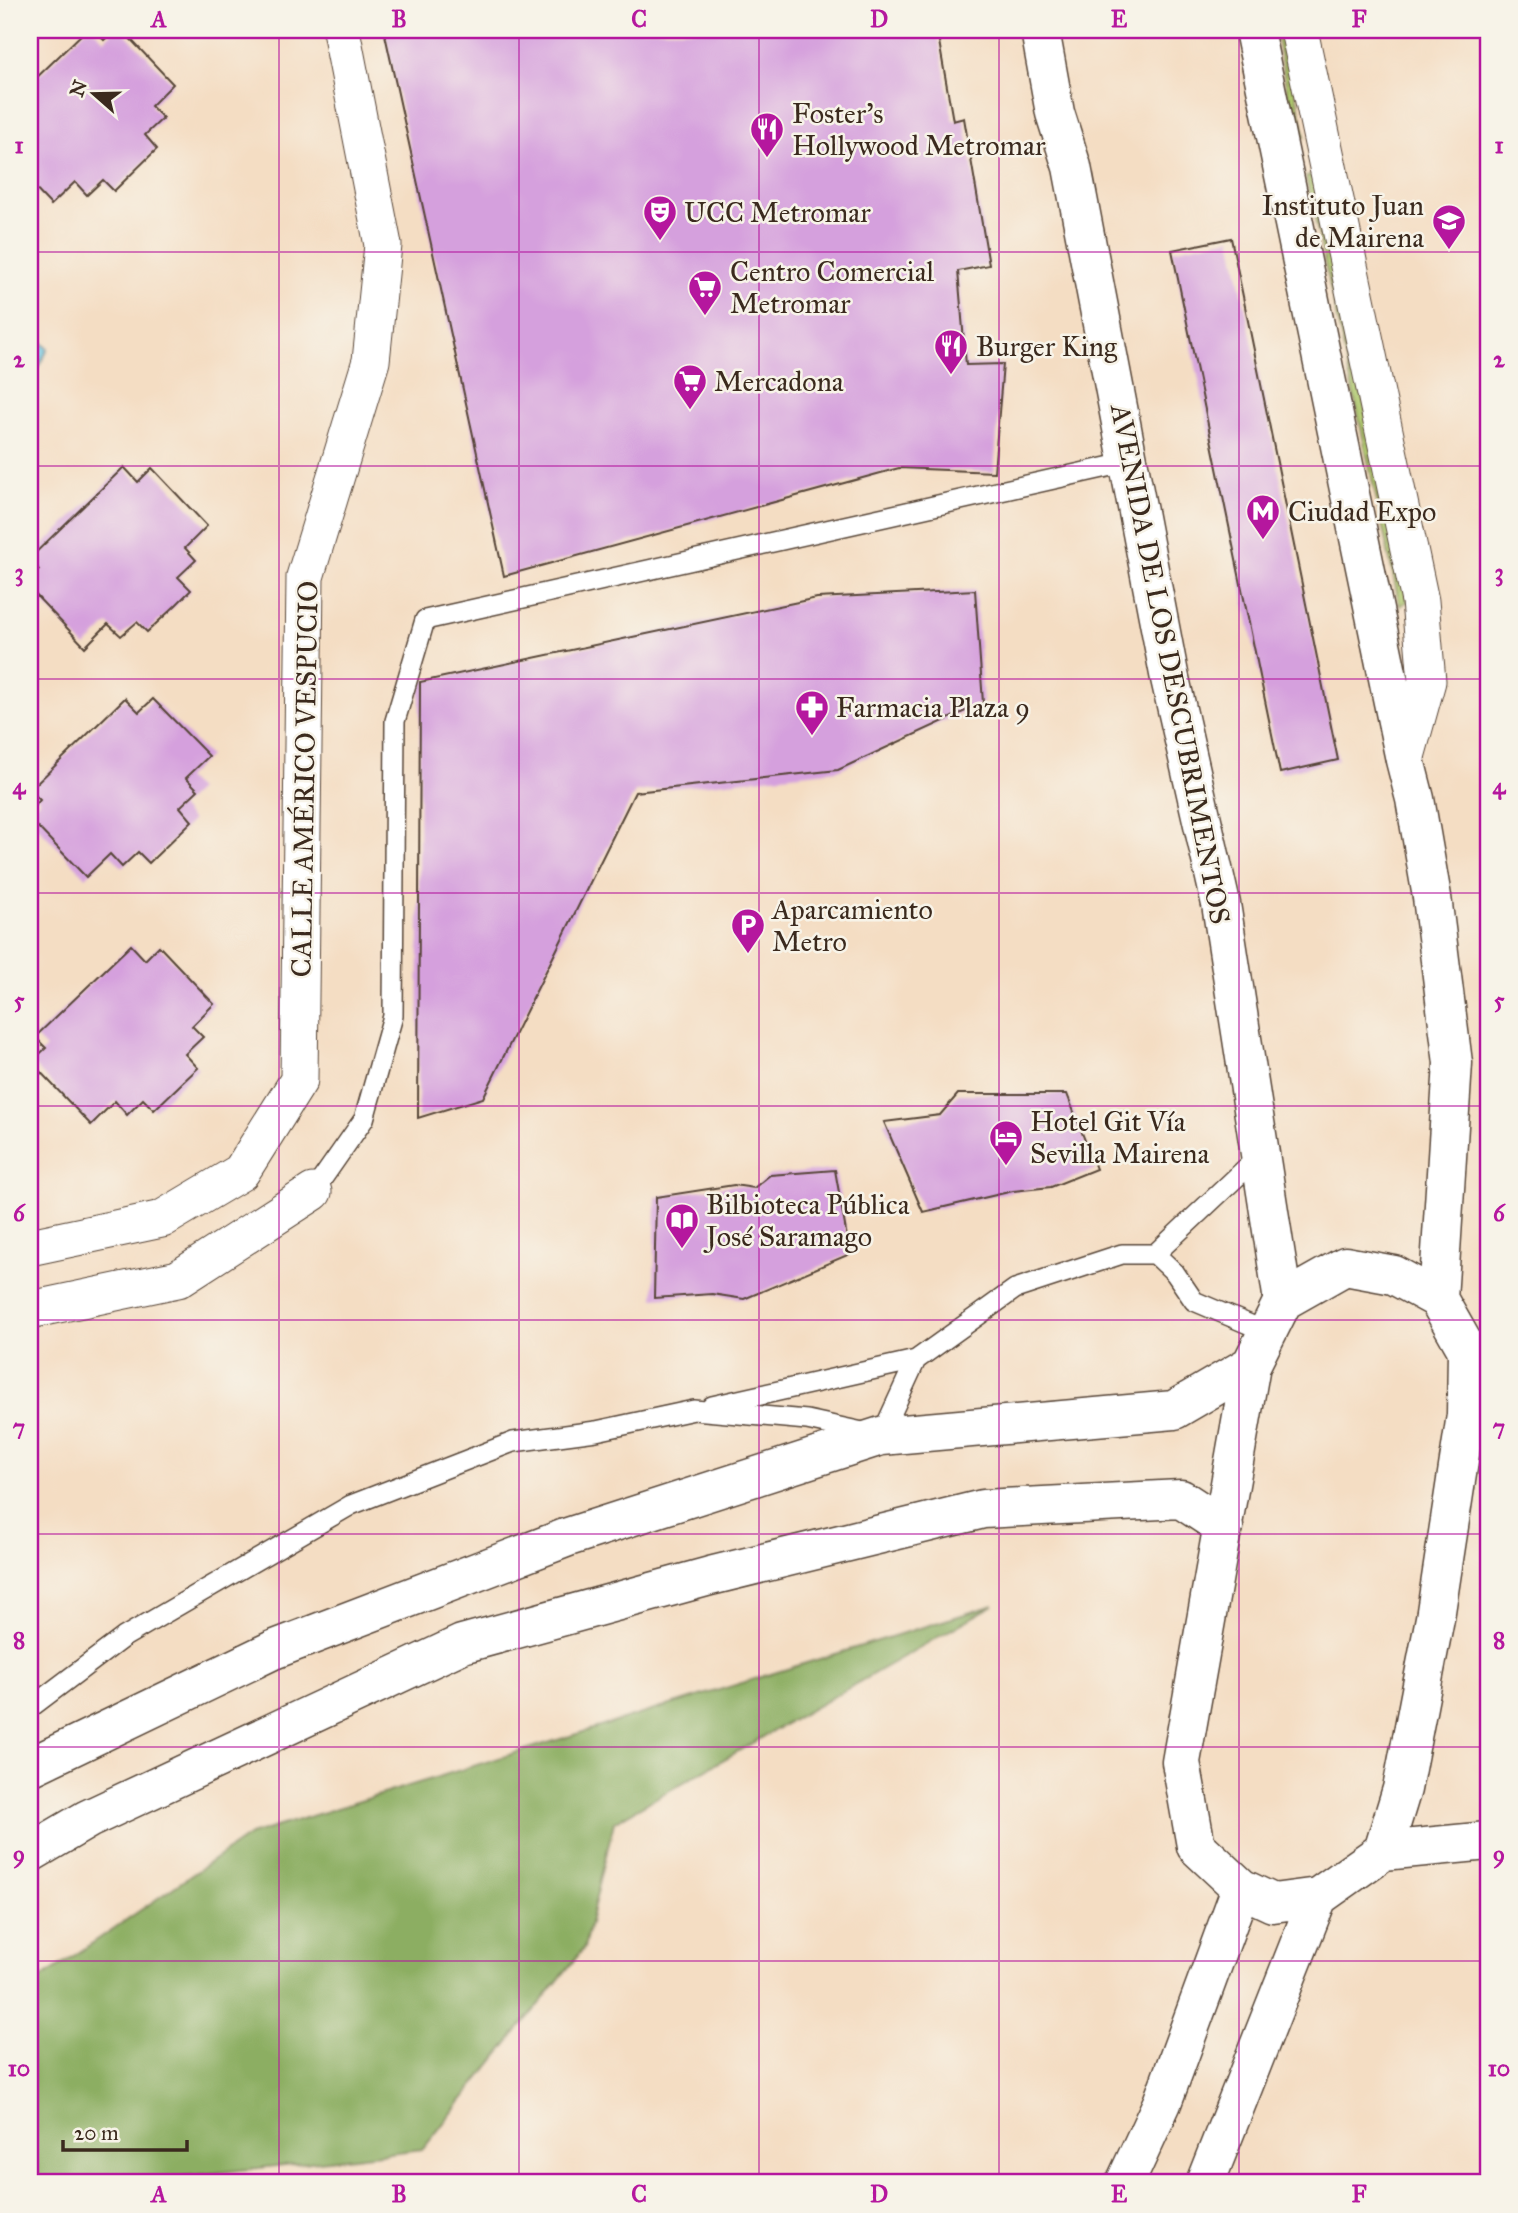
<svg xmlns="http://www.w3.org/2000/svg" width="1518" height="2213" font-family="'IM FELL Great Primer',serif">
	<style>
		.green { fill: #b0ca6f; stroke: #767a46; stroke-width: 2 }
		.forest { fill: #8cae62; stroke: #646c40; stroke-width: 2 }
		.water { fill: #64c2e2; stroke: #507680; stroke-width: 2 }
		.building { fill: #d5a0dd }
		.lines { fill: none; stroke-linecap: round; stroke-linejoin: round }
		.lane-casing { stroke: #574537; stroke-width: 22 }
		.street-casing { stroke: #574537; stroke-width: 39 }
		.secondary-casing { stroke: #574537; stroke-width: 41 }
		.lane { stroke: #fff; stroke-width: 19 }
		.street { stroke: #fff; stroke-width: 37 }
		.secondary { stroke: #fff; stroke-width: 38 }
		.grid { fill: none; stroke: #b5179e; stroke-width: 2; stroke-opacity: 0.55 }
		.labels { text-anchor: middle; stroke-width: 5; stroke-linejoin: round; paint-order: stroke }
		.poi-label { font-size: 28px; fill: #3b2a1e; stroke: #f7f3e8; text-anchor: start }
		.street-label { font-size: 28px; fill: #3b2a1e; stroke: #f7f3e8 }
		.neatline { fill: none; stroke: #b5179e; stroke-width: 2.5 }
		.grid-label { font-size: 23px; text-anchor: middle; font-weight: bold; fill: #b5179e }
	</style>
	<rect width="100%" height="100%" fill="#f7f3e8"/>
	<filter id="ink" filterUnits="userSpaceOnUse"><feTurbulence type="fractalNoise" baseFrequency=".0143" numOctaves="2"/><feDisplacementMap in="SourceGraphic" scale="14" xChannelSelector="R" yChannelSelector="G"/><feConvolveMatrix kernelMatrix="1 2 1 2 8 2 1 2 1" color-interpolation-filters="sRGB"/></filter>
	<filter id="wash" filterUnits="userSpaceOnUse"><feTurbulence type="fractalNoise" baseFrequency=".00686" numOctaves="4" result="noise"/><feDisplacementMap in="SourceGraphic" scale="28" xChannelSelector="R" yChannelSelector="G"/><feGaussianBlur stdDeviation="1.57" result="paint"/><feColorMatrix in="noise" values="0 0 0 0 0 0 0 0 0 0 0 0 0 0 0 0 0 1.4 0 .05"/><feComposite in="paint" operator="in"/></filter>
	<g filter="url(#wash)">
		<rect width="100%" height="100%" fill="#f4ddc3"/>
		<!-- green -->
		<path class="green" d="M 1275,30 L 1283,30 L 1305,137 L 1297,139 Z
			M 1315,175 L 1408,601 L 1400,606 L 1306,177 Z"/>
		<!-- forest -->
		<path class="forest" d="M 994,1605 L 614,1822 L 584,1948 L 423,2149 L 163,2179 L 156,2183 L 30,2183 L 30,1986 L 250,1835 Z"/>
		<!-- water -->
		<path class="water" d="M 32,332 L 48,349 L 36,373 L 30,376 L 30,334 Z"/>
		<g id="blocks">
			<!-- building -->
			<path class="building" d="M 86,30 L 94,30 L 104,40 L 115,30 L 122,30 L 173,84 L 151,106 L 163,118 L 145,135 L 157,149 L 114,191 L 103,180 L 87,195 L 75,182 L 51,205 L 30,183 L 30,84 Z
				M 384,30 L 937,30 L 953,121 L 964,118 L 989,265 L 958,271 L 966,365 L 1003,364 L 994,472 L 899,468 L 504,576 Z
				M 1231,238 L 1338,760 L 1280,773 L 1172,250 Z
				M 124,467 L 138,482 L 152,468 L 207,526 L 185,548 L 196,560 L 178,577 L 191,590 L 175,606 L 147,632 L 137,622 L 121,636 L 108,624 L 85,647 L 30,589 L 30,578 L 39,570 L 30,558 Z
				M 975,590 L 983,703 L 838,770 L 635,792 L 483,1098 L 418,1118 L 420,682 L 817,598 Z
				M 125,698 L 139,712 L 153,699 L 209,756 L 186,778 L 198,790 L 180,807 L 192,821 L 149,863 L 138,852 L 122,867 L 110,854 L 86,877 L 30,819 L 30,811 L 40,800 L 30,790 Z
				M 131,945 L 145,960 L 159,946 L 214,1004 L 192,1026 L 203,1037 L 185,1054 L 198,1068 L 182,1083 L 154,1110 L 143,1099 L 127,1115 L 115,1101 L 91,1125 L 31,1062 L 46,1048 L 35,1037 Z
				M 958,1094 L 1067,1094 L 1096,1169 L 1051,1187 L 1013,1191 L 923,1212 L 884,1122 L 940,1115 Z
				M 835,1170 L 850,1254 L 744,1299 L 712,1294 L 654,1298 L 656,1197 L 734,1185 L 754,1188 L 770,1175 Z"/>
		</g>
	</g>
	<g filter="url(#ink)">
		<use href="#blocks" fill-opacity="0" stroke="#574537" stroke-width="2"/>
		<g class="lines">
			<!-- lane casing -->
			<g class="lane-casing">
				<path id="lane" d="M 313,1192 L 364,1119 L 393,1016 L 395,721 L 425,620 L 1130,462
					M 1155,1254 L 1175,1273 L 1194,1301 L 1267,1332
					M 712,1406 L 916,1360
					M 30,1708 L 124,1637 L 351,1505 L 513,1442 L 596,1431 L 694,1410 L 807,1420 L 881,1436 L 916,1360 L 1015,1289 L 1122,1254 L 1155,1254 L 1260,1155"/>
			</g>
			<!-- street casing -->
			<g class="street-casing">
				<path id="street" d="M 1299,30 L 1420,601 L 1427,681 L 1405,760
					M 30,1247 L 162,1219 L 241,1172 L 299,1080 L 305,577 L 371,361 L 383,245 L 341,30
					M 30,1310 L 178,1279 L 313,1192"/>
			</g>
			<!-- secondary casing -->
			<g class="secondary-casing">
				<path id="secondary" d="M 1040,30 L 1055,113 L 1072,167 L 1169,674 L 1221,904 L 1283,1301
					M 1254,30 L 1405,760 L 1415,799 L 1432,897 L 1453,1063 L 1438,1299
					M 1345,1266 L 1394,1275 L 1438,1299 L 1467,1350 L 1466,1415 L 1435,1618 L 1402,1789 L 1383,1851 L 1318,1897 L 1273,1903 L 1241,1888 L 1196,1846 L 1181,1762 L 1251,1365 L 1283,1301 Z
					M 30,1767 L 273,1650 L 568,1537 L 881,1436 L 1174,1410 L 1251,1365
					M 1383,1851 L 1488,1841
					M 30,1853 L 88,1819 L 462,1644 L 710,1576 L 983,1509 L 1181,1499 L 1224,1527
					M 1125,2183 L 1162,2103 L 1241,1888
					M 1205,2183 L 1318,1897"/>
			</g>
			<!-- lane -->
			<use href="#lane" class="lane"/>
			<!-- street -->
			<use href="#street" class="street"/>
			<!-- secondary -->
			<use href="#secondary" class="secondary"/>
		</g>
	</g>
	<!-- grid -->
	<path class="grid" d="M 279,30 L 279,2183M 519,30 L 519,2183M 759,30 L 759,2183M 999,30 L 999,2183M 1239,30 L 1239,2183M 30,252 L 1488,252M 30,466 L 1488,466M 30,679 L 1488,679M 30,893 L 1488,893M 30,1106 L 1488,1106M 30,1320 L 1488,1320M 30,1534 L 1488,1534M 30,1747 L 1488,1747M 30,1961 L 1488,1961"/>
	<!-- icons -->
	<defs>
		<g id="restaurant-pin" transform="scale(1.75)"><path d="M0 17L-7.5 6A9.5 9.5 0 1 1 7.5 6Z" fill="#b5179e" stroke="#f7f3e8"/><path d="M-5-6h1v4h1v-4h1v4h1v-4h1v5L-1.5 .5V6h-2V.5L-5-1ZM5-6V6H3V1.5H1.5Q1.5-4 5-6Z" fill="#fff"/></g>
		<g id="theatre-pin" transform="scale(1.75)"><path d="M0 17L-7.5 6A9.5 9.5 0 1 1 7.5 6Z" fill="#b5179e" stroke="#f7f3e8"/><path d="M-5-5.5Q0-4 5-5.5V0Q5 5 0 6Q-5 5-5 0ZM-3.3-2.5H-1v1.5H-3.3ZM1-2.5H3.3v1.5H1ZM-2.8 1Q0 5.5 2.8 1Z" fill="#fff"/></g>
		<g id="school-pin" transform="scale(1.75)"><path d="M0 17L-7.5 6A9.5 9.5 0 1 1 7.5 6Z" fill="#b5179e" stroke="#f7f3e8"/><path d="M0-5L7-2L0 1L-7-2ZM-4 1L0 2.5L4 1V4Q0 6-4 4Z" fill="#fff"/></g>
		<g id="supermarket-pin" transform="scale(1.75)"><path d="M0 17L-7.5 6A9.5 9.5 0 1 1 7.5 6Z" fill="#b5179e" stroke="#f7f3e8"/><path d="M-6-5.5h2.5l.6 2H6L4.5 2H-2.5L-4.4-4H-6ZM-1.5 3.2a1.3 1.3 0 1 0 .1 0ZM3 3.2a1.3 1.3 0 1 0 .1 0Z" fill="#fff"/></g>
		<g id="metro-pin" transform="scale(1.75)"><path d="M0 17L-7.5 6A9.5 9.5 0 1 1 7.5 6Z" fill="#b5179e" stroke="#f7f3e8"/><path d="M-5.5 5V-5H-3L0 0L3-5H5.5V5H3V-.5L0 4L-3-.5V5Z" fill="#fff"/></g>
		<g id="pharmacy-pin" transform="scale(1.75)"><path d="M0 17L-7.5 6A9.5 9.5 0 1 1 7.5 6Z" fill="#b5179e" stroke="#f7f3e8"/><path d="M-2-6h4v4h4v4h-4v4h-4v-4h-4v-4h4Z" fill="#fff"/></g>
		<g id="parking-pin" transform="scale(1.75)"><path d="M0 17L-7.5 6A9.5 9.5 0 1 1 7.5 6Z" fill="#b5179e" stroke="#f7f3e8"/><path d="M-3.5-5.5H1a3.5 3.5 0 0 1 0 7H-1V5.5H-3.5ZM-1-3.4V-.6H.8a1.4 1.4 0 0 0 0-2.8Z" fill="#fff"/></g>
		<g id="hotel-pin" transform="scale(1.75)"><path d="M0 17L-7.5 6A9.5 9.5 0 1 1 7.5 6Z" fill="#b5179e" stroke="#f7f3e8"/><path d="M-6-4.5h1.5V1H6V5H4.5V3h-9V5H-6ZM-4 0a1.8 1.8 0 1 1 3.6 0ZM.5 0V-2.5h3Q6-2.5 6 0Z" fill="#fff"/></g>
		<g id="library-pin" transform="scale(1.75)"><path d="M0 17L-7.5 6A9.5 9.5 0 1 1 7.5 6Z" fill="#b5179e" stroke="#f7f3e8"/><path d="M-6-4Q-3-5.5-.7-3.5V5Q-3 3-6 4ZM6-4Q3-5.5 .7-3.5V5Q3 3 6 4Z" fill="#fff"/></g>
	</defs>
	<g fill-rule="evenodd">
		<use href="#restaurant-pin" x="767" y="129"/>
		<use href="#theatre-pin" x="660" y="212"/>
		<use href="#school-pin" x="1449" y="221"/>
		<use href="#supermarket-pin" x="705" y="287"/>
		<use href="#restaurant-pin" x="951" y="346"/>
		<use href="#supermarket-pin" x="690" y="381"/>
		<use href="#metro-pin" x="1263" y="511"/>
		<use href="#pharmacy-pin" x="812" y="707"/>
		<use href="#parking-pin" x="748" y="925"/>
		<use href="#hotel-pin" x="1006" y="1137"/>
		<use href="#library-pin" x="682" y="1220"/>
	</g>
	<g class="labels">
		<!-- poi labels -->
		<g class="poi-label">
			<text x="792" y="123">Foster's<tspan x="792" dy="32">Hollywood Metromar</tspan></text>
			<text x="1424" y="215" text-anchor="end">Instituto Juan<tspan x="1424" dy="32">de Mairena</tspan></text>
			<text x="684" y="222">UCC Metromar</text>
			<text x="730" y="281">Centro Comercial<tspan x="730" dy="32">Metromar</tspan></text>
			<text x="976" y="356">Burger King</text>
			<text x="714" y="391">Mercadona</text>
			<text x="1288" y="521">Ciudad Expo</text>
			<text x="836" y="717">Farmacia Plaza 9</text>
			<text x="772" y="919">Aparcamiento<tspan x="772" dy="32">Metro</tspan></text>
			<text x="1030" y="1131">Hotel Git Vía<tspan x="1030" dy="32">Sevilla Mairena</tspan></text>
			<text x="706" y="1214">Bilbioteca Pública<tspan x="706" dy="32">José Saramago</tspan></text>
		</g>
		<!-- street labels -->
		<g class="street-label">
			<text transform="translate(1171 664) rotate(79)" y="10">AVENIDA DE LOS DESCUBRIMENTOS</text>
			<text transform="translate(304 779) rotate(-89)" y="10">CALLE AMÉRICO VESPUCIO</text>
		</g>
	</g>
	<!-- margin -->
	<rect width="1518" height="2213" fill="none" stroke="#f7f3e8" stroke-width="77"/>
	<!-- north arrow -->
	<g transform="translate(94 94) rotate(290)" stroke="#f7f3e8" stroke-width="5" paint-order="stroke">
	<path d="M0-5L12 26L0 18L-12 26Z" fill="#3b2a1e"/>
	<text y="-10" font-size="19" font-weight="bold" text-anchor="middle" fill="#3b2a1e">N</text>
	</g>
	<!-- scale -->
	<path d="M63 2140v10h124v-10" fill="none" stroke="#3b2a1e" stroke-width="3.5"/>
	<text x="74" y="2140" font-size="21" fill="#3b2a1e" stroke="#f7f3e8" stroke-width="5" paint-order="stroke">20 m</text>
	<rect x="38" y="38" width="1442" height="2136" class="neatline"/>
	<g class="grid-label">
		<text x="159" y="27">A</text>
		<text x="399" y="27">B</text>
		<text x="639" y="27">C</text>
		<text x="879" y="27">D</text>
		<text x="1119" y="27">E</text>
		<text x="1359" y="27">F</text>
		<text x="19" y="153">1</text>
		<text x="1499" y="153">1</text>
		<text x="19" y="367">2</text>
		<text x="1499" y="367">2</text>
		<text x="19" y="580">3</text>
		<text x="1499" y="580">3</text>
		<text x="19" y="794">4</text>
		<text x="1499" y="794">4</text>
		<text x="19" y="1008">5</text>
		<text x="1499" y="1008">5</text>
		<text x="19" y="1221">6</text>
		<text x="1499" y="1221">6</text>
		<text x="19" y="1435">7</text>
		<text x="1499" y="1435">7</text>
		<text x="19" y="1648">8</text>
		<text x="1499" y="1648">8</text>
		<text x="19" y="1862">9</text>
		<text x="1499" y="1862">9</text>
		<text x="19" y="2076">10</text>
		<text x="1499" y="2076">10</text>
		<text x="159" y="2202">A</text>
		<text x="399" y="2202">B</text>
		<text x="639" y="2202">C</text>
		<text x="879" y="2202">D</text>
		<text x="1119" y="2202">E</text>
		<text x="1359" y="2202">F</text>
	</g>
</svg>
